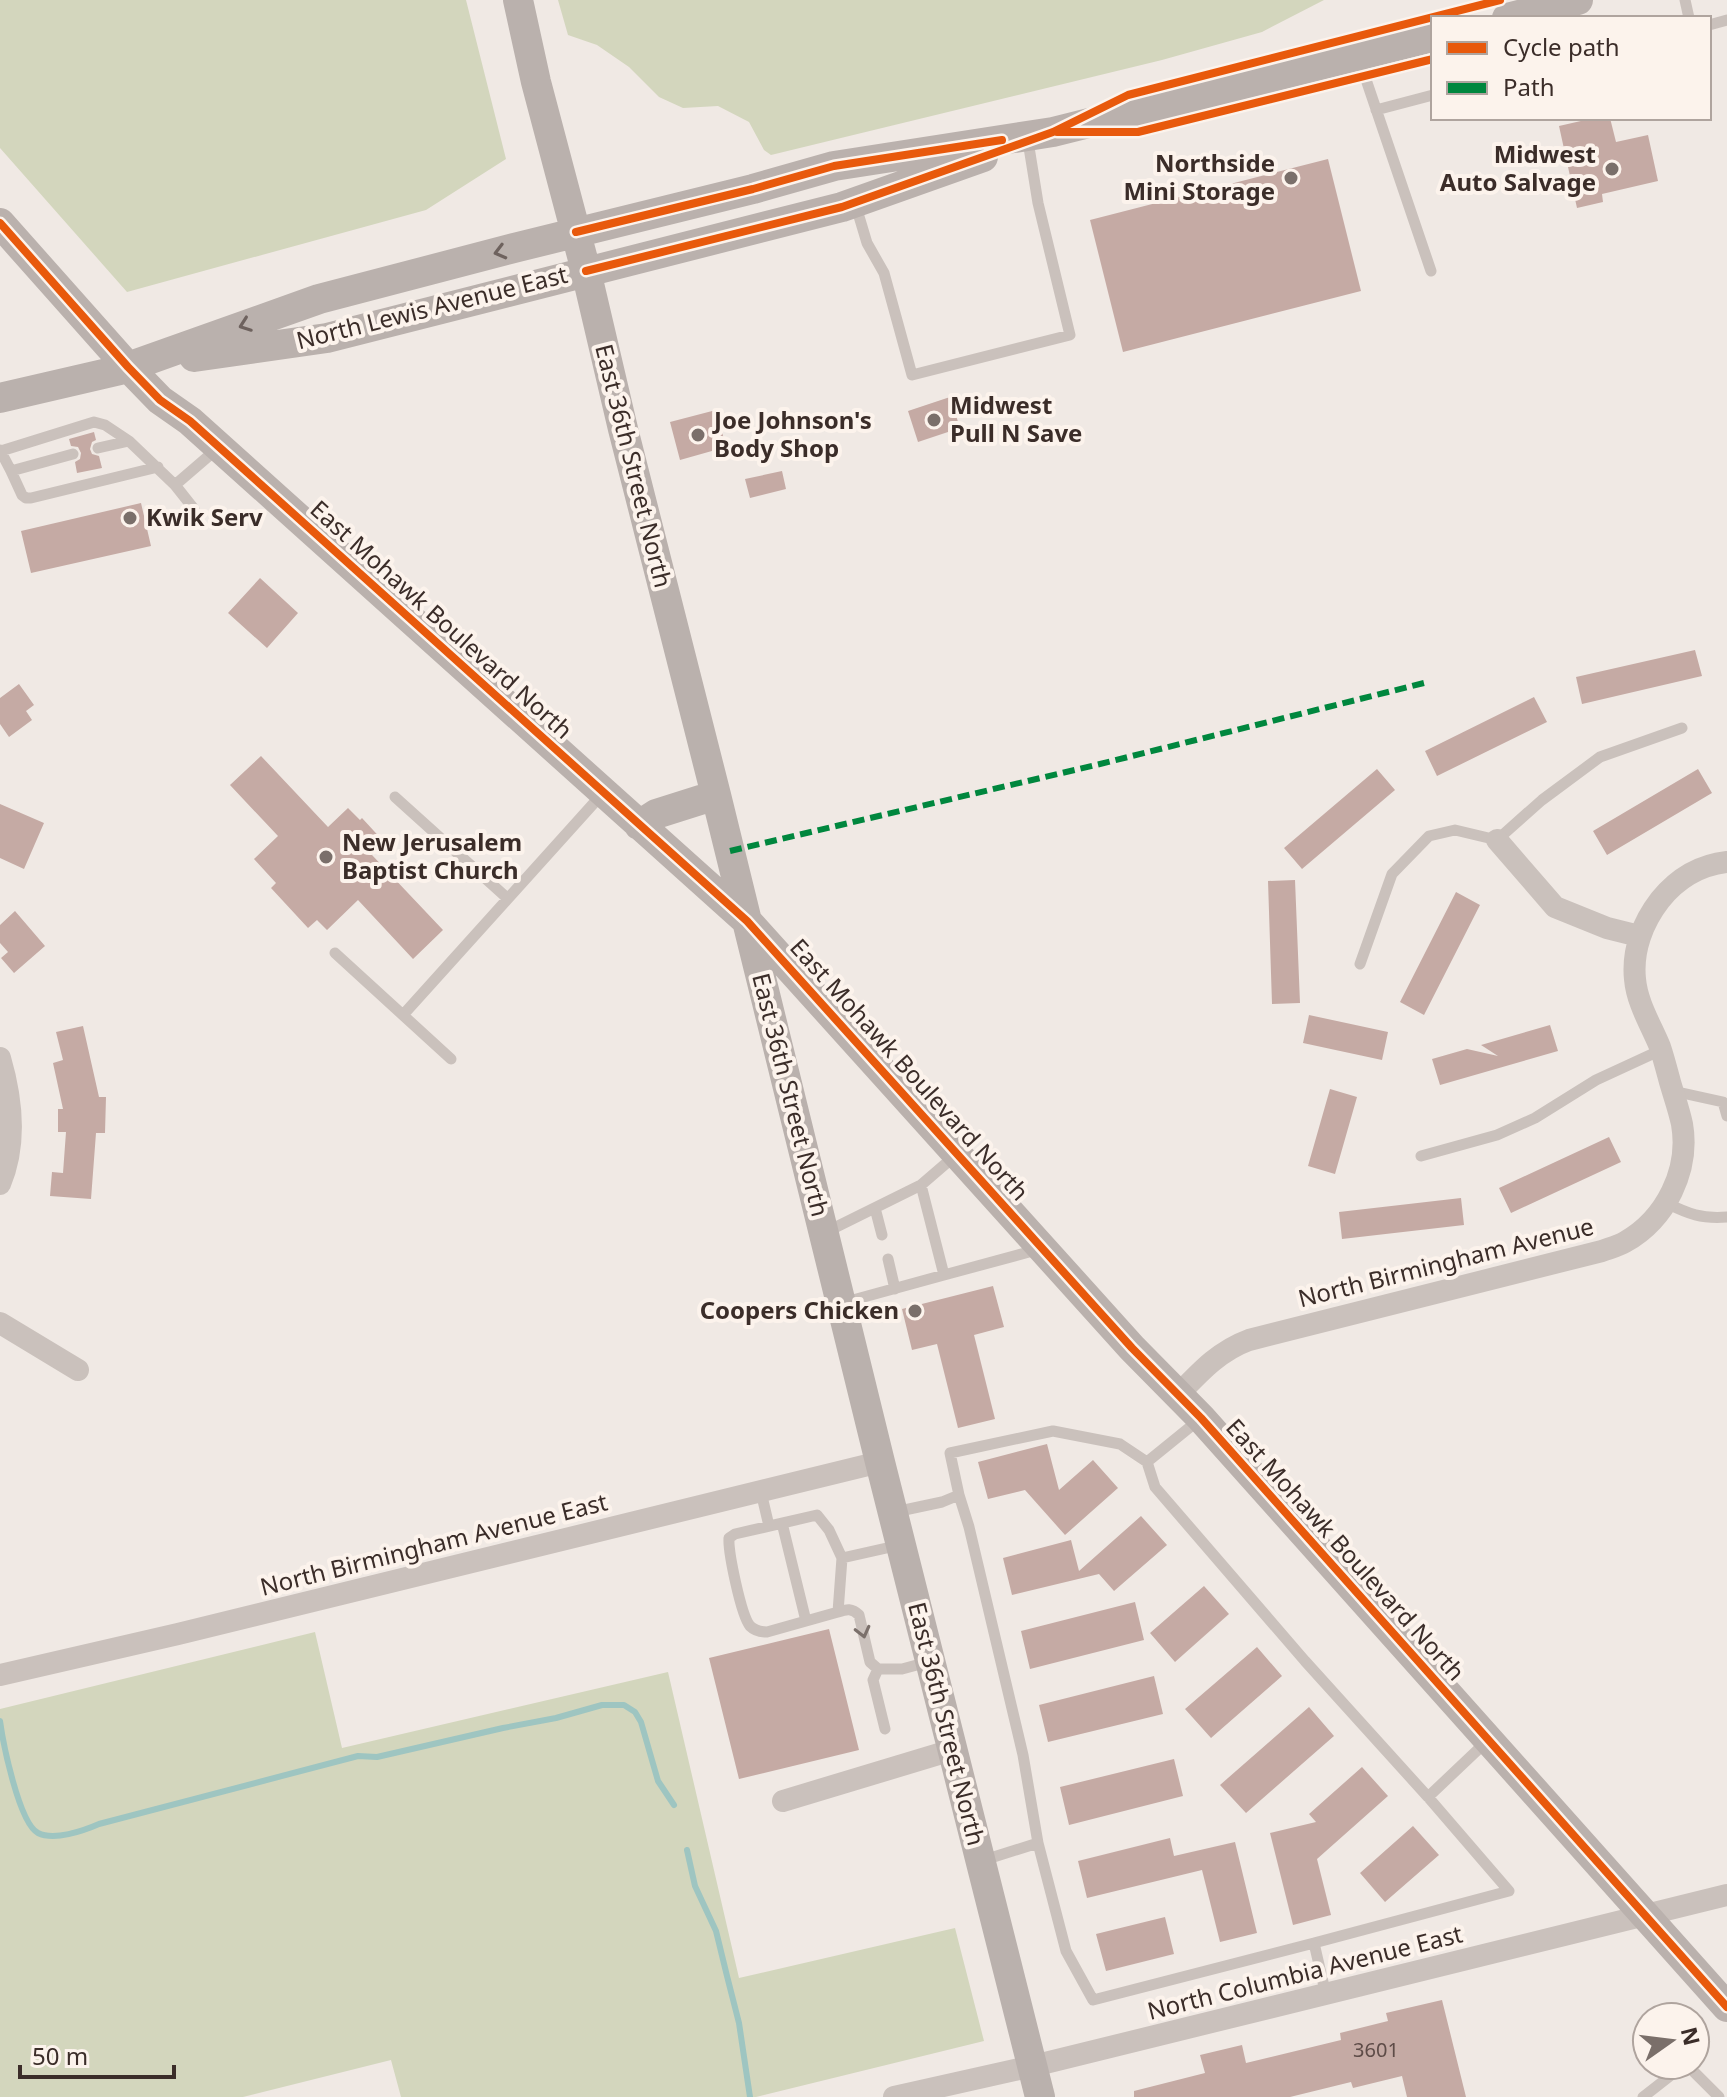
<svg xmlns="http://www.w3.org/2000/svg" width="1727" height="2097" font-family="'Noto Sans',sans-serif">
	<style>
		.green { fill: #d3d6bd }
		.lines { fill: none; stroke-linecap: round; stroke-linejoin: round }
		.stream { stroke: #9ec5c1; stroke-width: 6 }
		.building { fill: #c5aaa4 }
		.lane { stroke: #cac1bc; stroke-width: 11 }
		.street { stroke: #cac1bc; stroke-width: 22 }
		.secondary { stroke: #bab1ad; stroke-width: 30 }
		.quiet { stroke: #00873e; stroke-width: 6; stroke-dasharray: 12 6; stroke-linecap: butt }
		.cycleway-casing { stroke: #fcf3ec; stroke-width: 13 }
		.cycleway { stroke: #e8590c; stroke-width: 8 }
		.oneway { stroke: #6e625e }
		.oneway2 { stroke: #7b706b }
		.poi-dot { fill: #7a6f6a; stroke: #fcf3ec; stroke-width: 3 }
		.labels { text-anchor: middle; stroke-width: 8; stroke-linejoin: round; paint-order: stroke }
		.number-label { font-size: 20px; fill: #5e4c48 }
		.poi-label { font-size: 24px; font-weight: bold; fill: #3b2d29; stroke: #fcf3ec; text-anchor: start }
		.street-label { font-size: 24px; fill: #3b2d29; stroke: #fcf3ec }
	</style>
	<rect width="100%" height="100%" fill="#f0e9e4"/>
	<!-- green -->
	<path class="green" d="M 0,0 L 466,0 L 506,159 L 426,210 L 127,292 L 0,148 Z
		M 558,0 L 1324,0 L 1262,32 L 1162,60 L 771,155 L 764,150 L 749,122 L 718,106 L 683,108 L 659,97 L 629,67 L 597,45 L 568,35 Z
		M 315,1632 L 342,1748 L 668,1672 L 739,1978 L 955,1928 L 984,2041 L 756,2097 L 401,2097 L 391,2060 L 243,2097 L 0,2097 L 0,1709 Z"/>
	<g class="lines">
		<!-- stream -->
		<path class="stream" d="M 0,1721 C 3,1743 19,1823 38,1833 C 54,1841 83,1831 99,1824 L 358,1756 L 377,1757 L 503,1728 L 556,1718 L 602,1705 L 624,1705 L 635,1712 L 641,1722 L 658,1781 L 674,1805
			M 687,1850 L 695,1886 L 716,1931 L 727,1976 L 739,2023 L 750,2097"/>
	</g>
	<!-- building -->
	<path class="building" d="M 1594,118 L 1610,118 L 1616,142 L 1648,135 L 1658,181 L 1602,194 L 1603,202 L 1577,208 L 1559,126 Z
		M 1328,159 L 1361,291 L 1123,352 L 1090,220 Z
		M 950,397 L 960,428 L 918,442 L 908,411 Z
		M 716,410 L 726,447 L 680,460 L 670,422 Z
		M 94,432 L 96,440 L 92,442 L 90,449 L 92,454 L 99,456 L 102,468 L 77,473 L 75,462 L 80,459 L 81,453 L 78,447 L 71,446 L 69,439 Z
		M 782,471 L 786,489 L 750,498 L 745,479 Z
		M 141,503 L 151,546 L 31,573 L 21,531 Z
		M 260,578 L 298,613 L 267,648 L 228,613 Z
		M 1695,650 L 1702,676 L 1582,704 L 1576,677 Z
		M 19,684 L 34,705 L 26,711 L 32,720 L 9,737 L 0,724 L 0,698 Z
		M 1534,697 L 1547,722 L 1437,776 L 1425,751 Z
		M 261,756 L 328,827 L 348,808 L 360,820 L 362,818 L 385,843 L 372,855 L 443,930 L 413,959 L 358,900 L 327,930 L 317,920 L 308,928 L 271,888 L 276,883 L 254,859 L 278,836 L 230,785 Z
		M 1377,769 L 1395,790 L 1302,869 L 1284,848 Z
		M 1698,769 L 1712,793 L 1607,855 L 1593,831 Z
		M 0,804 L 44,823 L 24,869 L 0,858 Z
		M 1295,880 L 1300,1003 L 1272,1004 L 1268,881 Z
		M 1456,892 L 1480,905 L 1424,1015 L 1400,1002 Z
		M 15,911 L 45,946 L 14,973 L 1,958 L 8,952 L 0,943 L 0,925 Z
		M 1309,1015 L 1388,1032 L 1382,1060 L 1303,1043 Z
		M 1550,1025 L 1558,1051 L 1440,1085 L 1432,1059 L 1467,1049 L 1498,1056 L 1481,1045 Z
		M 83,1026 L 99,1097 L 106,1097 L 105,1133 L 96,1133 L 91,1199 L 50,1196 L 52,1172 L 63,1173 L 66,1132 L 58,1132 L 58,1109 L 63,1109 L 53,1063 L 63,1060 L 56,1032 Z
		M 1330,1089 L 1357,1097 L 1335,1174 L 1308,1166 Z
		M 1609,1137 L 1621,1162 L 1511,1213 L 1499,1188 Z
		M 1461,1198 L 1464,1225 L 1342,1239 L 1339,1212 Z
		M 993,1286 L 1004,1327 L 974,1335 L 995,1419 L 958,1428 L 937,1344 L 912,1350 L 902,1309 Z
		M 1047,1444 L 1059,1490 L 1093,1460 L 1118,1488 L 1065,1535 L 1025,1490 L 988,1499 L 978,1462 Z
		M 1141,1516 L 1167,1545 L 1114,1591 L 1099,1574 L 1012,1595 L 1003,1558 L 1071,1540 L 1079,1571 Z
		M 1204,1586 L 1229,1614 L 1175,1662 L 1150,1633 Z
		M 1135,1602 L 1144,1640 L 1030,1669 L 1021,1631 Z
		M 829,1629 L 859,1750 L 739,1779 L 709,1658 Z
		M 1257,1647 L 1282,1676 L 1211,1738 L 1185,1709 Z
		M 1154,1676 L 1163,1714 L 1048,1742 L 1039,1705 Z
		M 1309,1707 L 1334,1736 L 1246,1813 L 1220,1785 Z
		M 1174,1759 L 1183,1796 L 1069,1825 L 1060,1787 Z
		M 1362,1767 L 1388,1796 L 1317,1859 L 1331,1915 L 1293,1925 L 1270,1833 L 1316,1822 L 1309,1814 Z
		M 1413,1826 L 1439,1855 L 1385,1902 L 1360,1873 Z
		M 1170,1838 L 1174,1856 L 1235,1842 L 1257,1933 L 1220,1942 L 1202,1870 L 1087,1898 L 1078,1861 Z
		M 1165,1917 L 1174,1954 L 1106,1971 L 1096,1934 Z
		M 1442,2000 L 1466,2097 L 1407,2097 L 1402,2076 L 1353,2088 L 1351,2082 L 1290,2097 L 1134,2097 L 1134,2091 L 1205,2073 L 1200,2055 L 1242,2045 L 1246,2063 L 1341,2040 L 1340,2033 L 1388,2021 L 1386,2013 Z"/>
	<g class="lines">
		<!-- lane -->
		<path class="lane" d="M 1685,0 L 1689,18
			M 1709,25 L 1727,20
			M 1358,56 L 1431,271
			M 1376,110 L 1433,95
			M 855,203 L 867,243 L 884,273 L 912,375 L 1070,335 L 1038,203 L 1028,141
			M 98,448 L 129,441 L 175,485
			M 0,450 L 11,471 L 73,454
			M 1,451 L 94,422 L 105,425 L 129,441
			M 11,471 L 22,495 L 26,498 L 31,498 L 158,467
			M 194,509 L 175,485 L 218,448
			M 395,797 L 507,898
			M 335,953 L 451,1059
			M 1360,964 L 1392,874 L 1429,836 L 1455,830 L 1497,840 L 1542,800 L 1600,757 L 1682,728
			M 403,1015 L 603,793
			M 1673,1091 L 1723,1102 L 1727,1116
			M 1421,1156 L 1497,1135 L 1535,1118 L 1596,1080 L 1661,1050
			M 1666,1203 C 1689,1214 1701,1219 1727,1217
			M 875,1208 L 882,1235
			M 824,1233 L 921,1185
			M 888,1259 L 895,1289
			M 944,1275 L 1040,1249
			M 842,1303 L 944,1275 L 921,1185 L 957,1154
			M 1200,1419 L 1147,1462 L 1155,1487 L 1305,1661 L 1428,1797 L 1486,1742
			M 761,1492 L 769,1526
			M 959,1495 L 950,1453 L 1053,1431 L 1120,1444 L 1147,1462
			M 895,1512 L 942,1502 L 959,1495 L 969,1527 L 1023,1755 L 1038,1843
			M 817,1515 L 829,1530 L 842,1558 L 838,1612 L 767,1632 C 760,1632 755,1631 750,1626 C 741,1615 728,1552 729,1538 L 735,1534 Z
			M 782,1523 L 806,1621
			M 842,1558 L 900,1545
			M 838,1612 C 847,1609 852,1608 859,1615 L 870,1662 L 878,1669
			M 878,1669 L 873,1680 L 885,1729
			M 878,1669 L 902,1669 L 928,1662
			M 981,1861 L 1038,1843 L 1066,1951 L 1093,2000 L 1314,1943
			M 1326,1995 L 1314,1943 L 1509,1891 L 1428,1797
			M 1687,2065 L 1719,2097
			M 1643,2097 L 1684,2065"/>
		<!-- street -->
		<path class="street" d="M 1497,840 L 1555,907 L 1607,928 L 1639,936
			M 0,1058 C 12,1099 17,1144 0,1184
			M 0,1323 L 78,1370
			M 1178,1395 C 1200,1372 1219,1351 1249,1340 L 1602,1251 C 1610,1248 1618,1246 1625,1242 C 1666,1219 1690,1170 1682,1124 C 1679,1110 1674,1096 1670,1082 C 1667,1071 1664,1059 1660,1047 C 1651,1025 1637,1003 1635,979 C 1632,950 1643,922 1660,900 C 1677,879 1700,865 1727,862
			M 0,1675 L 178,1634 L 880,1462
			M 783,1801 L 952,1750
			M 894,2097 L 1033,2066 L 1727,1895"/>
		<!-- secondary -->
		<path class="secondary" d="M 518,0 L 536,82 L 586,271 L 623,429 L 716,795 L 880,1462 L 1040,2097
			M 1507,18 L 1578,0
			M 0,223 L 128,367 L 160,400 L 190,421 L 747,921 L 1132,1348 L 1201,1418 L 1727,2007
			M 194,357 L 327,338 L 842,207 L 983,157
			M 128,367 L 319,299 L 518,247 L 753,189 L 834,166 L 1053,132 L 1433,37
			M 0,398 L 142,365
			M 639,825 L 656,814 L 716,795"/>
		<!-- quiet -->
		<path class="quiet" d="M 730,851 L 1100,764 L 1424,683"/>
		<!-- cycleway casing -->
		<g class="cycleway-casing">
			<path id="cycleway" d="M 1057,132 L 1138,132 L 1433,59
				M 0,223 L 128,367 L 160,400 L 190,421 L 747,921 L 1132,1348 L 1201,1418 L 1727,2007
				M 576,232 L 753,189 L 834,166 L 1002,140
				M 586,271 L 842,207 L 1053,132 L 1128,95 L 1500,0"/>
		</g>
		<!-- cycleway -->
		<use href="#cycleway" class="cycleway"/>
	</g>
	<!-- one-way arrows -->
	<defs><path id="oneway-chevron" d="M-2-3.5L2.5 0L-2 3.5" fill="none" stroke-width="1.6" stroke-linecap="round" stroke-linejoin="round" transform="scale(2)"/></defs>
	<g class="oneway">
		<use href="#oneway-chevron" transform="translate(500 252) rotate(165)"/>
		<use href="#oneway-chevron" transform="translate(245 325) rotate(160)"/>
	</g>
	<use class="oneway2" href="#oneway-chevron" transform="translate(863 1632) rotate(76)"/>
	<!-- markers -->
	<g class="poi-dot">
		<circle cx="1612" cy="169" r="8"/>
		<circle cx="1291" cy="178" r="8"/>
		<circle cx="934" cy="420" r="8"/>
		<circle cx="698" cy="435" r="8"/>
		<circle cx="130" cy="518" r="8"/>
		<circle cx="326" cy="857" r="8"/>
		<circle cx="915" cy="1311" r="8"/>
	</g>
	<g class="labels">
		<!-- number labels -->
		<g class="number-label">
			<text x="1376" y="2057">3601</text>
		</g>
		<!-- poi labels -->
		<g class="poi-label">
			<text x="1596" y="163" text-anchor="end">Midwest<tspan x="1596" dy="28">Auto Salvage</tspan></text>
			<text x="1275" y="172" text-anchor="end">Northside<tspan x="1275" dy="28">Mini Storage</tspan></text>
			<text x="950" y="414">Midwest<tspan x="950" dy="28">Pull N Save</tspan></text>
			<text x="714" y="429">Joe Johnson's<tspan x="714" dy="28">Body Shop</tspan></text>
			<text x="146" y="526">Kwik Serv</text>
			<text x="342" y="851">New Jerusalem<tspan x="342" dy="28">Baptist Church</tspan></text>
			<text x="899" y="1319" text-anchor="end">Coopers Chicken</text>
		</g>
		<!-- street labels -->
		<g class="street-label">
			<text transform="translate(432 308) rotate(-14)" y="8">North Lewis Avenue East</text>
			<text transform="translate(633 466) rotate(76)" y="8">East 36th Street North</text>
			<text transform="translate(441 620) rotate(42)" y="8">East Mohawk Boulevard North</text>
			<text transform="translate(909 1070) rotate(48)" y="8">East Mohawk Boulevard North</text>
			<text transform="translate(790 1095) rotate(76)" y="8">East 36th Street North</text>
			<text transform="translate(1446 1263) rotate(-14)" y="8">North Birmingham Avenue</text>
			<text transform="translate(434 1545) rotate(-14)" y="8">North Birmingham Avenue East</text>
			<text transform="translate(1345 1550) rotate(48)" y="8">East Mohawk Boulevard North</text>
			<text transform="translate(946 1724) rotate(76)" y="8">East 36th Street North</text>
			<text transform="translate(1305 1973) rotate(-14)" y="8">North Columbia Avenue East</text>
		</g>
	</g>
	<!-- legend -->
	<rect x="1431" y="16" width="280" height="104" fill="#fcf3ec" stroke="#afa49e" stroke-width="2"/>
	<rect x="1447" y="42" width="40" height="12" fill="#e8590c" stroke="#afa49e" stroke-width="2"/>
	<text x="1503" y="56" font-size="24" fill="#3b2d29">Cycle path</text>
	<rect x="1447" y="82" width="40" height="12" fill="#00873e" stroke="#afa49e" stroke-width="2"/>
	<text x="1503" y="96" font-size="24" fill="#3b2d29">Path</text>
	<!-- north arrow -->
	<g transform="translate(1671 2041) rotate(76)"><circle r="38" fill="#fcf3ec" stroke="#afa49e" stroke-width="2"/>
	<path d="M0-6L14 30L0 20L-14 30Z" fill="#7a6f6a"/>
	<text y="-12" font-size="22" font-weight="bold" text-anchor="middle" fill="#3b2d29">N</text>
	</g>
	<!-- scale -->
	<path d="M20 2065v12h154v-12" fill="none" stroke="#3b2d29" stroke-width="4"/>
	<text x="32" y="2065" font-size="24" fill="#3b2d29" stroke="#fcf3ec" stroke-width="6" paint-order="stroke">50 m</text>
</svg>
